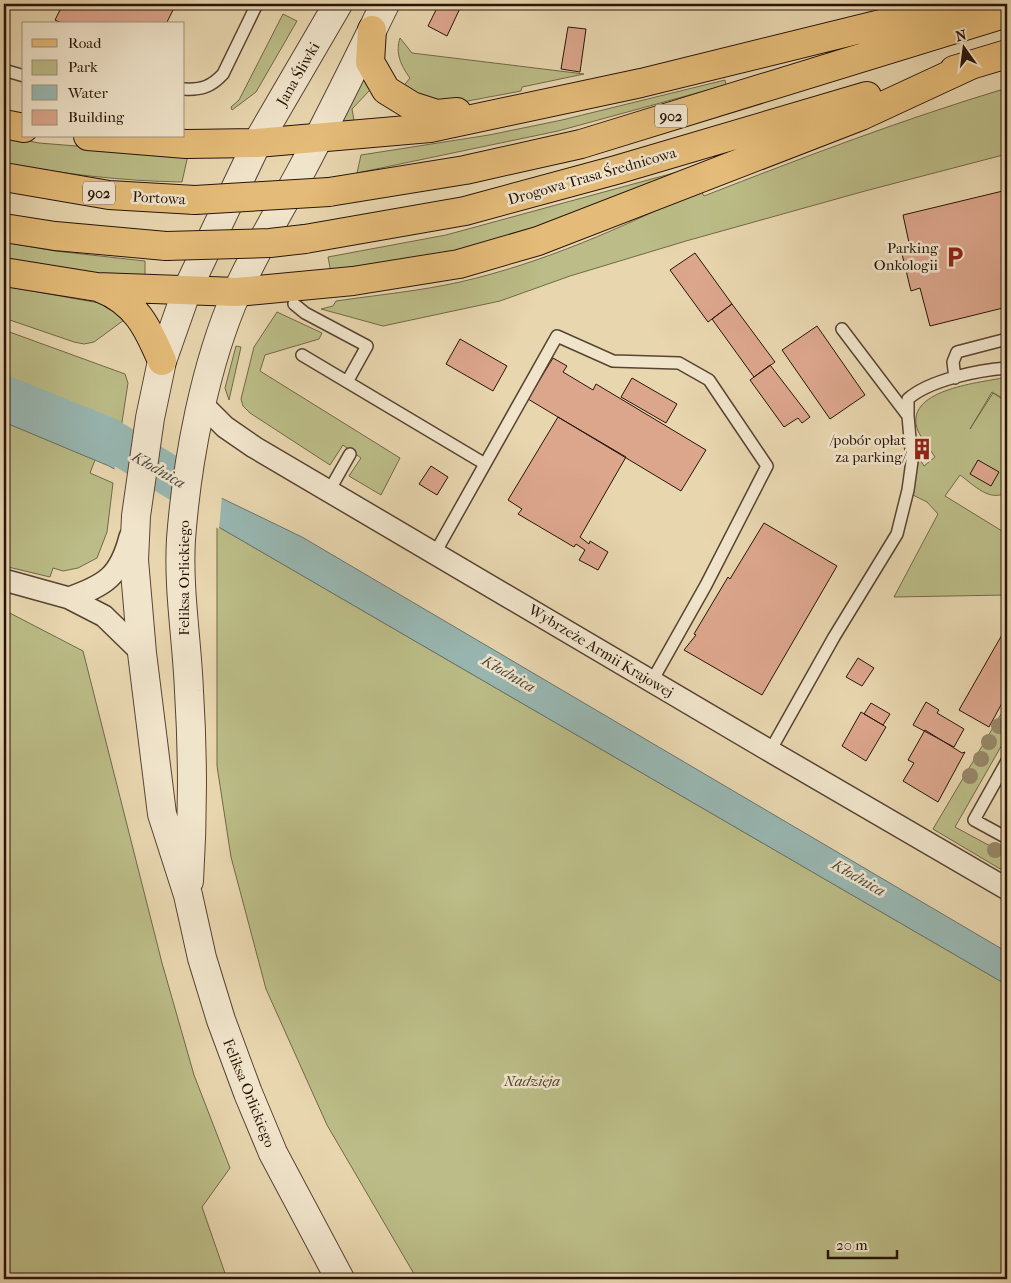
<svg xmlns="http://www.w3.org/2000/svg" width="1011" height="1283" font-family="'IM FELL French Canon',serif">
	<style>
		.green { fill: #bbbc87; stroke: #726848 }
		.water { fill: #98b7b2; stroke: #6b766e }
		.pier { fill: #e8d6af }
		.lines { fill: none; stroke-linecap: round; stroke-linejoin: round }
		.river { stroke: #98b7b2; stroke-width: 41 }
		.building { fill: #dca68d; stroke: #281408 }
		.service-casing { stroke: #584432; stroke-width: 14 }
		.minor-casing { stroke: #584432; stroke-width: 24 }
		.tertiary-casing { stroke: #584432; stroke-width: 30 }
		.primary-casing { stroke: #281408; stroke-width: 30 }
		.service { stroke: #f0e4cb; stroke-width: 11 }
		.minor { stroke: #f0e4cb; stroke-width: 21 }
		.tertiary { stroke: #f0e4cb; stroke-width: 28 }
		.primary { stroke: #e4bb78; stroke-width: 28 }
		.primary-bridge-casing { stroke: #281408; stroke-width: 30; stroke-linecap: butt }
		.primary-bridge { stroke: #e4bb78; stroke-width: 28 }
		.tree { fill: #978768 }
		.labels { text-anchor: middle; stroke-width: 5; stroke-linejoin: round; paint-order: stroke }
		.shield { fill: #f0e4cb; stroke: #645242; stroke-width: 1 }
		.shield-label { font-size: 14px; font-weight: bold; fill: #281408 }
		.street-label { font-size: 15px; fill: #281408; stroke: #f0e4cb }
		.poi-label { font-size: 15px; fill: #281408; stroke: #f0e4cb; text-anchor: end }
		.park-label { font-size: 15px; font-style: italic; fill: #54462e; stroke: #f0e4cb }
		.water-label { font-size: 16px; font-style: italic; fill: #4f4d44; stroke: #f0e4cb }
	</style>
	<rect width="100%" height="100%" fill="#e8d6af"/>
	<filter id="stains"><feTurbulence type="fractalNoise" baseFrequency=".004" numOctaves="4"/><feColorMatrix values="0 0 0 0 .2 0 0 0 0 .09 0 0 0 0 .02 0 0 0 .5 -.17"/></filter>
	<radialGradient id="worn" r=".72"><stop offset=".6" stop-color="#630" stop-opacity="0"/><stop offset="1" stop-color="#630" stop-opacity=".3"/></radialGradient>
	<!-- green -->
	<path class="green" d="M 283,14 L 297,21 L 256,92 L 232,110 L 231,107 L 239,100 Z
		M 400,38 L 412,53 L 584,74 L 522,87 L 521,91 L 452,104 L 401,89 L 410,78 C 401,66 395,53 400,38 Z
		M 363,76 L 371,89 L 352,109 L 355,126 L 339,128 Z
		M 725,80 L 726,85 L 558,131 L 357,173 L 361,155 L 489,135 L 562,120 Z
		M 1007,88 L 1007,154 L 865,191 L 686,241 L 570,276 L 500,301 L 383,326 L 321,309 L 333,306 L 336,301 C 377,295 420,291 460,282 C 543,263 624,227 700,189 L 704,196 C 804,157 904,119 1007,88 Z
		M 4,136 L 39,143 L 188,155 L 182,182 C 121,181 63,174 4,163 Z
		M 681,171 L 533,231 L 477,248 L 331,273 L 328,257 L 446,235 Z
		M 4,242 L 55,251 L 145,261 L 145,277 L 88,273 L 4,258 Z
		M 4,286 L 105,304 L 124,320 L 94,342 L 84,344 L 74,342 L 4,318 Z
		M 277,312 L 322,333 L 319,339 L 265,355 L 260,371 L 400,458 L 381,495 L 349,476 L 361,458 L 343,445 L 330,465 L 250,413 L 243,406 L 241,399 L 254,347 Z
		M 4,330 L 125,374 L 128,383 L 118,448 L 4,393 Z
		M 236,346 L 241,347 L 229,400 L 225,388 Z
		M 1002,378 L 1007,378 L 1007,401 L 992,392 L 970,429 L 993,393 L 1007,402 L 1007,492 C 990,503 974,485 960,475 L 945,496 L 1007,534 L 1007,595 L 894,597 L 938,514 L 927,502 L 913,495 L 917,459 L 919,458 L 924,466 L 935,457 C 930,449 922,440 918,431 C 902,390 978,383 1002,378 Z
		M 4,422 L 95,460 L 90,473 L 113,483 L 107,532 L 97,558 L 78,568 L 63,571 L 53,568 L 50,577 L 4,566 Z
		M 217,526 L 1007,985 L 1007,1279 L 417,1279 L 327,1125 L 266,989 L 231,857 L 217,766 Z
		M 4,610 L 83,651 L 162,963 L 194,1075 L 230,1168 L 202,1207 L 227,1279 L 4,1279 Z
		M 1007,704 L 1007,736 L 955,827 L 1007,855 L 1007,873 L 933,829 Z"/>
	<!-- water -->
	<path class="water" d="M 4,393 L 302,537 L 1007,952 L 1007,985 L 217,526 L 109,466 L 4,422 Z"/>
	<!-- pier -->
	<path class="pier" d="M 118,445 L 222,496 L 219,529 L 114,472 Z"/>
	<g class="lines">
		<!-- river -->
		<path class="river" d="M 4,396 L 106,437 L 180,482"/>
	</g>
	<!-- building -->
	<path class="building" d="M 63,4 L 176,4 L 166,24 L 63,24 L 55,20 Z
		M 439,4 L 462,4 L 447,36 L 428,26 Z
		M 568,27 L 586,29 L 580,72 L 561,69 Z
		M 1007,190 L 1007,307 L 930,326 L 920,288 L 911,291 L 902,254 L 911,252 L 903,215 Z
		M 695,253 L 732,304 L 708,322 L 670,270 Z
		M 732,304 L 775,362 L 754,377 L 712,319 Z
		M 817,326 L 865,395 L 830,419 L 782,350 Z
		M 460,339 L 507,366 L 493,391 L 446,364 Z
		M 553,358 L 567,366 L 563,372 L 593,390 L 596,384 L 706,450 L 681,491 L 528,399 Z
		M 770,365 L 810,417 L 802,423 L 798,418 L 784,427 L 750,380 Z
		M 632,378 L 677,404 L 666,423 L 621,397 Z
		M 558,417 L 626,457 L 580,537 L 589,544 L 590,541 L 608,552 L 598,570 L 579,560 L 585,550 L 576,544 L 574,547 L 518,514 L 522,509 L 508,500 Z
		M 917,444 L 927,445 L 926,454 L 917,453 Z
		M 978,460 L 999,472 L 991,486 L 970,474 Z
		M 431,466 L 448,477 L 437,495 L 419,484 Z
		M 764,523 L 837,566 L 762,695 L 684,650 L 696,635 L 694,634 L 728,577 L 730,579 Z
		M 1007,626 L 1007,694 L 989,727 L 959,710 Z
		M 858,658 L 874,668 L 862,686 L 846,677 Z
		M 926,702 L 939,710 L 937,713 L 964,729 L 954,747 L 913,725 Z
		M 871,703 L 890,714 L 883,725 L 864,714 Z
		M 861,712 L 886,727 L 866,761 L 842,746 Z
		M 925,730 L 962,753 L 965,752 L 938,802 L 903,781 L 914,763 L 908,760 Z"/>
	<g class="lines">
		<!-- service casing -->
		<g class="service-casing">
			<path id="service" d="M 4,70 L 24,76
				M 184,89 C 201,90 211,87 223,74 L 257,4
				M 294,304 L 305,313 L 367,346 L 347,382
				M 842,329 L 908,416
				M 302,355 L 485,464
				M 955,378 L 953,362 L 957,352 L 1007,339
				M 329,491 L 350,454
				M 435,553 L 557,336 L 613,361 L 679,363 L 709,380 L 767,466 L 706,585 L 652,681
				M 770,751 L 834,637 L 897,534 L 908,490 L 912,461 L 908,416 L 908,399 C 929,380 979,370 1007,368
				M 1007,761 L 974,820 L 1007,838"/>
		</g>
		<!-- minor casing -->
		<g class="minor-casing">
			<path id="minor" d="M 202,404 L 225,427 L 254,447 L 770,751 L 1007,889
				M 4,580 L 69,598 L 104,616 L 142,653
				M 69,598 C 106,585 120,576 130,537"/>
		</g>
		<!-- tertiary casing -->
		<g class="tertiary-casing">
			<path id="tertiary" d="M 338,4 L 257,143 L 187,290 L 162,361 L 150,418 L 136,516 L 134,560 L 142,653 L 162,814 L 188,895 L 202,958 L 221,1020 L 248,1093 L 273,1153 L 340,1279
				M 189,881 C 193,817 193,755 189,691 C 187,640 178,590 181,539 C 187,460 205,364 237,292 C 255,251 279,212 300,173 C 330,117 357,61 385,4"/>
		</g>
		<!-- primary casing -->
		<g class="primary-casing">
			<path id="primary" d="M 372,30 L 370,62 L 386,90 L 412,106 L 437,114 L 457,112
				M 954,70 L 1007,54
				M 4,124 L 24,128
				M 88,136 L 186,144 L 257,143 L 430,128 L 641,83 L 962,4
				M 4,177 L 109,195 L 195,200
				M 329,192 L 465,170 L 581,144 L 1007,13
				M 4,228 L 55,236 L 166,246
				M 305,239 L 465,211 L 616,170 L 867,96
				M 4,272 L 97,287 L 237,292 L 353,281 L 459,264 L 538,241 L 861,116 L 971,65
				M 100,288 C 136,302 148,328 162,361"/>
		</g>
		<!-- service -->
		<use href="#service" class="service"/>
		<!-- minor -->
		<use href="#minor" class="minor"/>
		<!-- tertiary -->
		<use href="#tertiary" class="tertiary"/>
		<!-- primary -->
		<use href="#primary" class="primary"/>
		<!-- primary-bridge casing -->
		<g class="primary-bridge-casing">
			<path id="primary-bridge" d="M 195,200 L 329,192
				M 166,246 L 270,243 L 305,239"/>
		</g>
		<!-- primary-bridge -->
		<use href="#primary-bridge" class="primary-bridge"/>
	</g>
	<!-- trees -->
	<g class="tree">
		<circle cx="999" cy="726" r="8"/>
		<circle cx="989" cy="742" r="8"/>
		<circle cx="981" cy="759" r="8"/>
		<circle cx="970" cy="776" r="8"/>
		<circle cx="995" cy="850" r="8"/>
	</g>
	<!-- icons -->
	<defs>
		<g id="parking-bare" transform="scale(1.725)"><path d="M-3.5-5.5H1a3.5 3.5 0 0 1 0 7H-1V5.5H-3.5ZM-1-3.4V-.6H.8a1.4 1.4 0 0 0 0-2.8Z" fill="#8f2418" stroke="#f0e4cb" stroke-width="2.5" paint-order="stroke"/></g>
		<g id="building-bare" transform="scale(1.725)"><path d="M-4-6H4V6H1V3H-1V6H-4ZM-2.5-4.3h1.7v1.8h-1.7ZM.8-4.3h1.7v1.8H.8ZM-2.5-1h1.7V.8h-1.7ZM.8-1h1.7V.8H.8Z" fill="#8f2418" stroke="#f0e4cb" stroke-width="2.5" paint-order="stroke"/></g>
	</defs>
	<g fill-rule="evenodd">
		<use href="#parking-bare" x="955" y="257"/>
		<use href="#building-bare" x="922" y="449"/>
	</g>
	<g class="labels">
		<!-- shield labels -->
		<g class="shield">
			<rect x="655" y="104.5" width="32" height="23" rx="4"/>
			<rect x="83" y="181.5" width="32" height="23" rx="4"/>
		</g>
		<g class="shield-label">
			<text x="671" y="121">902</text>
			<text x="99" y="198">902</text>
		</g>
		<!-- street labels -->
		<g class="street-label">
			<text transform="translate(298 74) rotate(-60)" y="5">Jana Śliwki</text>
			<text transform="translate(592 176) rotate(-16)" y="5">Drogowa Trasa Średnicowa</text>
			<text transform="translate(159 198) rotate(3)" y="5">Portowa</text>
			<text transform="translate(184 578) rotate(-90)" y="5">Feliksa Orlickiego</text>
			<text transform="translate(601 651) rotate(31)" y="5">Wybrzeże Armii Krajowej</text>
			<text transform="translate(249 1093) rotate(68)" y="5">Feliksa Orlickiego</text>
		</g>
		<!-- poi labels -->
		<g class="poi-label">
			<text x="938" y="253">Parking<tspan x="938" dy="17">Onkologii</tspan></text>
			<text x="906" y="445">/pobór opłat<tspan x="906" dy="17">za parking/</tspan></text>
		</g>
		<!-- park labels -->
		<g class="park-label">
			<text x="532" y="1086">Nadzieja</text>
		</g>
		<!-- water labels -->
		<g class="water-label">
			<text transform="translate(159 469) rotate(30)" y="6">Kłodnica</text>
			<text transform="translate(509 673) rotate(30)" y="6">Kłodnica</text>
			<text transform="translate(859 877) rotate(30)" y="6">Kłodnica</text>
		</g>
	</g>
	<!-- margin -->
	<rect width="1011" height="1283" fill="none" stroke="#e8d6af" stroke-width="20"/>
	<rect x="5" y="5" width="1001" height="1273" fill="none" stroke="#281408" stroke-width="2.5"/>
	<rect x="10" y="10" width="991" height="1263" fill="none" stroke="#281408"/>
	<!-- legend -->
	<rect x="22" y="22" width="162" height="115" fill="#f0e4cb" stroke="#a0917d"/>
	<rect x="32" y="39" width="25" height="8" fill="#e4bb78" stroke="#a0917d"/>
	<text x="68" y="48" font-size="15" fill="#281408">Road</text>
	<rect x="32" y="60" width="25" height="15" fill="#bbbc87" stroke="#a0917d"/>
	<text x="68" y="72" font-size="15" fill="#281408">Park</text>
	<rect x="32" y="85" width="25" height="15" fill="#98b7b2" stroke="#a0917d"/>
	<text x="68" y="98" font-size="15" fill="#281408">Water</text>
	<rect x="32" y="110" width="25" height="15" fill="#dca68d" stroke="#a0917d"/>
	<text x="68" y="122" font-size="15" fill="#281408">Building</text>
	<!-- north arrow -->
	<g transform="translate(964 48) rotate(346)" stroke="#f0e4cb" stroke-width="4" paint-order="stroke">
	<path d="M0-4L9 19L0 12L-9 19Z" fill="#281408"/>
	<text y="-8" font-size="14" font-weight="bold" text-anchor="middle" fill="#281408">N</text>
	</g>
	<!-- scale -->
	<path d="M828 1250v8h69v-8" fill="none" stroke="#281408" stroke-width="2.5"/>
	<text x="836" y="1250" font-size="15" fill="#281408" stroke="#f0e4cb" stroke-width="4" paint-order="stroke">20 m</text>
	<rect width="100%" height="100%" filter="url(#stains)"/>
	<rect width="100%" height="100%" fill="url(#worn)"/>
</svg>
